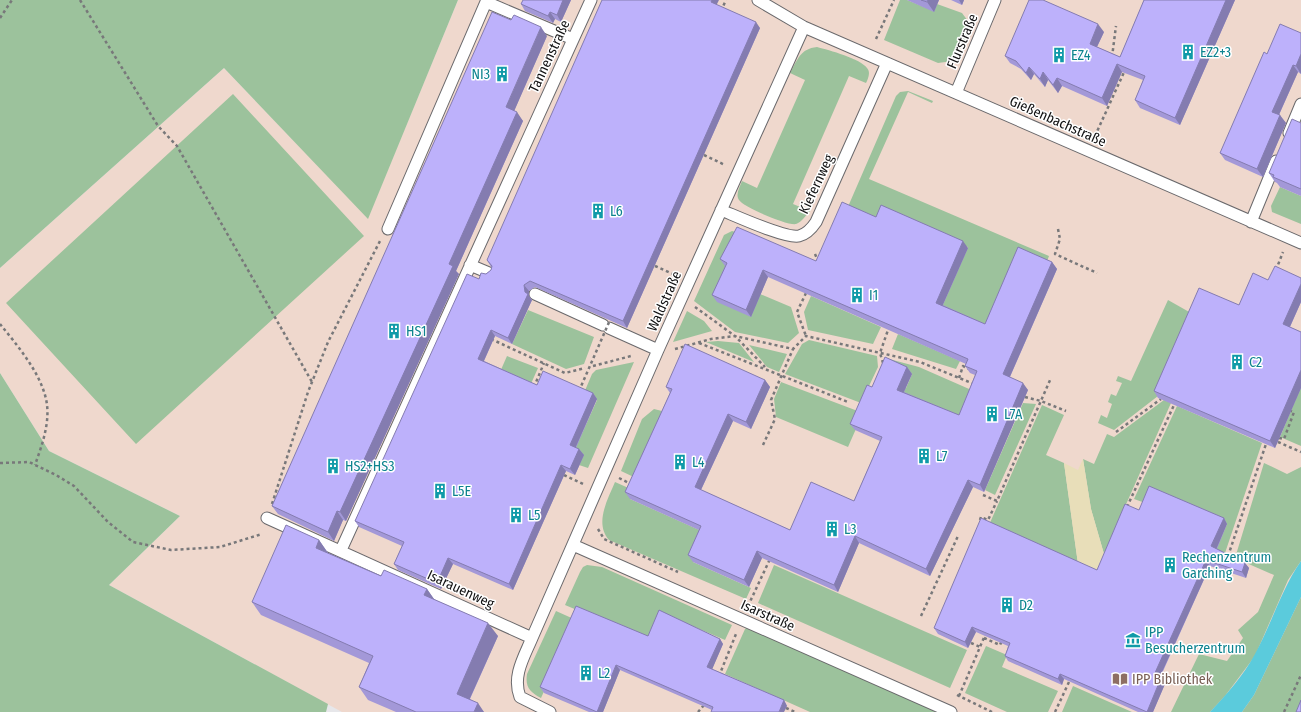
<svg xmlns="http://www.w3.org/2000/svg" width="1301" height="712" font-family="'Fira Sans Condensed',sans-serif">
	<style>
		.industrial { fill: #efd8cd }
		.green { fill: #9cc29c }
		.sand { fill: #e8deb9 }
		.water { fill: #5bcbdc }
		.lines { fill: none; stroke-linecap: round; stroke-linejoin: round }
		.lane-casing { stroke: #6a696c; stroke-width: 13 }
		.path { stroke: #78787a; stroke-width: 2.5; stroke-dasharray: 3 3; stroke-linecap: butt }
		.lane { stroke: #fff; stroke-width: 11 }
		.path-bridge { stroke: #78787a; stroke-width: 2.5; stroke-dasharray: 3 3; stroke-linecap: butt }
		.wall { fill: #a398d8 }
		.shaded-wall { fill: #847cb0 }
		.building { fill: #bdb1fb; stroke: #847cb0 }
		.labels { text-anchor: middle; stroke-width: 3; stroke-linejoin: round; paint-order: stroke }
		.street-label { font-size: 14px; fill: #111112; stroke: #fff }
		.culture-label { font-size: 14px; fill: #0d838f; stroke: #fff; text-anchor: start }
		.education-label { font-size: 14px; fill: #785e54; stroke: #fff; text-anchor: start }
	</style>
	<rect width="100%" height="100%" fill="#e7e7ea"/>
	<!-- industrial -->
	<path class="industrial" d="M 458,0 L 1301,0 L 1301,712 L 342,712 L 109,585 L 180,516 L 49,451 L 0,373 L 0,268 L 224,68 L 368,218 Z"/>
	<!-- green -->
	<path class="green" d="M 0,0 L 458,0 L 368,219 L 224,68 L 0,268 Z
		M 900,0 L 907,0 L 934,11 L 937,4 L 962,13 L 971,25 L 968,36 L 953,61 L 938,63 L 884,40 Z
		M 817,47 C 829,50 861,59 867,68 C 871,72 868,79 866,83 L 849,76 L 793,204 L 810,211 C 806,215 802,222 796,224 C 788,226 743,207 739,200 C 735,194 740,187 742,181 L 757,188 L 805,80 L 790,73 C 798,59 800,49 817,47 Z
		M 908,91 L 933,101 L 932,103 L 908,92 L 869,179 L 1049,256 L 1046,264 L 990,331 L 941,309 L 968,247 L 881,224 L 847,209 L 896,96 L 900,92 Z
		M 233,94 L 364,236 L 136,444 L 6,303 Z
		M 1280,187 L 1301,196 L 1301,224 L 1272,212 L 1271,206 Z
		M 732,231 L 742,234 L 732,269 L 760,294 L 791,307 L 799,333 L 788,343 L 735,332 L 694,301 L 724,235 Z
		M 811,296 L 881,327 L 873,344 L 808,330 L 804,312 Z
		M 1168,300 L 1191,313 L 1158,396 L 1114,430 L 1098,423 L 1101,415 L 1107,418 L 1112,404 L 1108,402 L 1111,394 L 1116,396 L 1122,383 L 1116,381 L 1118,376 L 1131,381 Z
		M 528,310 L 594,337 L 584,364 L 566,369 L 512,344 Z
		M 687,311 L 704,321 L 712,331 L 673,342 Z
		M 898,334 L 960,361 L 956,369 L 892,349 Z
		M 809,340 L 877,356 L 878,367 L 861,403 L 785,374 L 802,344 Z
		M 718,341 L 739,343 L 754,362 L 706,342 Z
		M 749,345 L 787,354 L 779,372 L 767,367 Z
		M 507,356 L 538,368 L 530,386 L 500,372 Z
		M 889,359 L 919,367 L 976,392 L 964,422 L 879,387 L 906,388 L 912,374 L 890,364 Z
		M 634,362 L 588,468 L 579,465 L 583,455 L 574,451 L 597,400 L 584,393 L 592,374 L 596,370 Z
		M 0,373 L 49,451 L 180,516 L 109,585 L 328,704 L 326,712 L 0,712 Z
		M 781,382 L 863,413 L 848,447 L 776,417 L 774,399 Z
		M 1301,386 L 1301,446 L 1280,437 Z
		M 1164,400 L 1171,403 L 1104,554 L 1091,509 L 1083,459 L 1094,464 L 1107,434 L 1114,437 Z
		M 1023,403 L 1036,404 L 995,495 L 985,490 Z
		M 1042,405 L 1064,415 L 1046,455 L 1064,463 L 1078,564 L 989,525 Z
		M 1177,406 L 1262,443 L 1224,556 L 1215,552 L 1227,524 L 1148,504 L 1134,499 Z
		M 654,409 L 666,412 L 638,479 L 621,471 L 642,419 Z
		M 1264,463 L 1287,474 L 1301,467 L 1301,561 L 1288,580 L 1255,656 L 1225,696 L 1210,712 L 1171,712 L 1199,654 L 1227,661 L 1243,638 L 1238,630 L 1258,612 L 1274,575 L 1235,558 Z
		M 615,482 L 633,490 L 630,499 L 706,533 L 693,562 L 751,588 L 746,599 L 609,540 C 594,523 608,499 615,482 Z
		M 587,565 L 602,567 L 732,625 L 725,640 L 662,613 L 651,641 L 565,605 L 580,572 L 583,567 Z
		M 774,565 L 967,650 L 950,688 L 758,603 Z
		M 1301,597 L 1301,712 L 1242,712 L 1254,695 Z
		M 556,611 L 576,620 L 541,698 C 530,692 525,687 527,674 Z
		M 748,627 L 941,712 L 810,712 L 725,674 L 745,629 Z
		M 986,646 L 1007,655 L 1002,667 L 1058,691 L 1048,712 L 1007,712 L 965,693 Z
		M 1073,686 L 1132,712 L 1062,712 Z"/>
	<!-- sand -->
	<path class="sand" d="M 1083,459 L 1091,509 L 1104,554 L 1091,584 L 1078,564 L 1064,463 L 1078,470 Z"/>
	<!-- water -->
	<path class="water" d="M 1301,561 L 1301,597 L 1254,695 L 1242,712 L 1210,712 C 1226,695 1244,675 1255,654 C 1272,623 1281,590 1301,561 Z"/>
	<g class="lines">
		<!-- lane casing -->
		<g class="lane-casing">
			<path id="lane" d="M 758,0 L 804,27 L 1301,243
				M 956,93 L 995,0
				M 1289,133 L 1301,104
				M 721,210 C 736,216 786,239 799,236 C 807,234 812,228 816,222 L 887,63
				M 1251,222 L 1276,161
				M 388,229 L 486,2 L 573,39
				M 470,265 L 489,273
				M 535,294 L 603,325
				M 609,328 L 658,350
				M 267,518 L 532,638 C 524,657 512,676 520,697 L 550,712
				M 573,545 L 951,712
				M 341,550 L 591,0
				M 532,638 L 658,350 L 804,27"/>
		</g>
		<!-- path -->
		<path class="path" d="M 80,0 L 158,126 L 177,146 L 312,382
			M 721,11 L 726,0
			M 0,18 L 12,0
			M 876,39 L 894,0
			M 1112,57 L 1116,26
			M 1095,136 L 1125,70
			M 704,155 L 725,165
			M 1058,229 L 1060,239 L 1055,254 L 1097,273
			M 815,254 L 818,261
			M 655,266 L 675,275
			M 1276,270 L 1283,252
			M 806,293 L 797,312 L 806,336
			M 695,307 L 735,336 L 765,367
			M 0,324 C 17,345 40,372 46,399 C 51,421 42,445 35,465
			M 491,339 L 565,373 L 585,368
			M 699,343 L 848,402
			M 675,349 L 711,339 L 735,336 L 793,349 L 806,336 L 920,362 L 974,384
			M 883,363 L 880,353 L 888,330
			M 593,366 L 631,356
			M 959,378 L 963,366 L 968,369
			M 534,387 L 544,363
			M 1025,397 L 1041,401 L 1066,411
			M 1116,432 L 1161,399
			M 1279,438 L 1284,439 L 1294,412 L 1288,410
			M 1278,442 L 1301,452
			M 763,445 L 775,419 L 771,400 L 793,349
			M 0,463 L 29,462 L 56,475 L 74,486 L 108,522 L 133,542 L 171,550 L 220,547 L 262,534
			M 564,475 L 583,484
			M 619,478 L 631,484
			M 983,495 L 997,501 L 1051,378
			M 272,504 L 308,392 L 328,342 L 380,241
			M 1127,507 L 1174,405
			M 980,520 L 981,517 L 988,520 L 997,501
			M 598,529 L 604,539 L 678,572
			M 1228,556 L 1266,444
			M 748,606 L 770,559
			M 921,616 L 958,536
			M 984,638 L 1000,645 L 1002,640
			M 971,643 L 980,647
			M 719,676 L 736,634
			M 957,695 L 992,712
			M 959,696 L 986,633
			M 786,708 L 795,712
			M 698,712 L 704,705
			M 1055,712 L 1069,682
			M 1284,712 L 1301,675"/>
		<!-- lane -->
		<use href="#lane" class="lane"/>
		<!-- path-bridge -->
		<path class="path-bridge" d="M 579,391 L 610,320"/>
	</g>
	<!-- wall -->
	<path class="wall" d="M 523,0 L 571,0 L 561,22 L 555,19 L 553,23 L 525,11 L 521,4 Z
		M 907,0 L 939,0 L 934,12 Z
		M 951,0 L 964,0 L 962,5 Z
		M 1144,0 L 1235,0 L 1180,125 L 1140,108 L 1135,100 L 1143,80 L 1122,72 L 1107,106 L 1062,86 L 1058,93 L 1048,80 L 1045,87 L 1034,74 L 1031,80 L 1021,69 L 1010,63 L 1005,56 L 1104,32 L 1097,47 L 1120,57 Z
		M 717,5 L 760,28 L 627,328 L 535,287 L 529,291 L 529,296 L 532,300 L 512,344 L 495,336 L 484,361 L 537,385 L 593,393 L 597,399 L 576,448 L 579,449 L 584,455 L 575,475 L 566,471 L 513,590 L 453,564 L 441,589 L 398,570 L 394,564 L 402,546 L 359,527 L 355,521 L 479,279 L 491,270 L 491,267 L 487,260 Z
		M 1301,33 L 1301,74 L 1298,72 L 1279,115 L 1286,123 L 1263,177 L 1225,160 L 1220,153 Z
		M 547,36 L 514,111 L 523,121 L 456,271 L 459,274 L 346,521 L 343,520 L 334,541 L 278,514 L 272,506 Z
		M 1301,123 L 1301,196 L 1280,187 L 1277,183 L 1275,182 L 1269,173 Z
		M 876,217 L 968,248 L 943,305 L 985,324 L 1052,262 L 1057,269 L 1010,377 L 1028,390 L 984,492 L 973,487 L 930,576 L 859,543 L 838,592 L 762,558 L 749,587 L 693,562 L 688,555 L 699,530 L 630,499 L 625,492 L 670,393 L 666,387 L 765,380 L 770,387 L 751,429 L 733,421 L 701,490 L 790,530 L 854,501 L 880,441 L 855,430 L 850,424 L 872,387 L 907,367 L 912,374 L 904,392 L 959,415 L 975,375 L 970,373 L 965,366 L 966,364 L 768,277 L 751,317 L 717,302 L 712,295 L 725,266 L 720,259 L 816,261 Z
		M 1301,278 L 1301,302 L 1290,327 L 1301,332 L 1301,388 L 1275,448 L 1158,398 L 1154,391 L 1239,305 L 1268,280 Z
		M 1139,510 L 1224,518 L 1227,524 L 1217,549 L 1245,563 L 1249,568 L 1246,578 L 1210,566 L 1160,678 L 1165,684 L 1153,712 L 1138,712 L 1064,679 L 1062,685 L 1008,661 L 1005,656 L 1008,646 L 976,632 L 968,648 L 938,634 L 934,628 L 1097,570 Z
		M 319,540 L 328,553 L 381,576 L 427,589 L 434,599 L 498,636 L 470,699 L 484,712 L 396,712 L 368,700 L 359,687 L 369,663 L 261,615 L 252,602 Z
		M 648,636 L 720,639 L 723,644 L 712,669 L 784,700 L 787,706 L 712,710 L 620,670 L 603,712 L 589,712 L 544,693 L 540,687 Z"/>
	<!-- shaded-wall -->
	<path class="shaded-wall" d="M 563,0 L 571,0 L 561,22 L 557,15 Z
		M 712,0 L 719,0 L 715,8 L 711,2 Z
		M 928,0 L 939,0 L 934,12 L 927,2 Z
		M 959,0 L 964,0 L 962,5 Z
		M 1226,0 L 1235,0 L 1180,125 L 1175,118 Z
		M 550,12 L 555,19 L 553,23 L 548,16 Z
		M 756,22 L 760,28 L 627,328 L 623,321 Z
		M 1098,24 L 1104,32 L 1095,51 L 1090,44 Z
		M 541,27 L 547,36 L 512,116 L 506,107 Z
		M 1301,54 L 1301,74 L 1296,66 Z
		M 1117,64 L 1122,72 L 1107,106 L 1102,98 Z
		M 1293,65 L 1298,72 L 1277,119 L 1272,112 Z
		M 1029,67 L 1034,74 L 1031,80 L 1026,73 Z
		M 1043,72 L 1048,80 L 1045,87 L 1040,79 Z
		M 1057,78 L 1062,86 L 1058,93 L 1053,85 Z
		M 517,112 L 523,121 L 456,271 L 459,274 L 346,521 L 340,512 L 449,264 Z
		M 1280,115 L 1286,123 L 1263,177 L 1257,169 Z
		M 963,241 L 968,248 L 941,309 L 936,303 Z
		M 1052,262 L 1057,269 L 1008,381 L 1003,374 Z
		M 763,270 L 768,277 L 751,317 L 746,310 Z
		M 1301,284 L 1301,302 L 1288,331 L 1283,324 Z
		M 524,285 L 529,291 L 529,296 L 532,300 L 512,344 L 508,338 L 525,292 Z
		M 491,330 L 495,336 L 482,365 L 478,359 Z
		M 907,367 L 912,374 L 902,396 L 897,390 Z
		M 1301,370 L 1301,388 L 1275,448 L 1270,441 Z
		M 765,380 L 770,387 L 751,429 L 746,422 Z
		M 1023,383 L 1028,390 L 984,492 L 980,485 Z
		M 593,393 L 597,399 L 574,451 L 570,445 Z
		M 728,414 L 733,421 L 699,494 L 695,487 Z
		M 579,449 L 584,455 L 575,475 L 570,469 Z
		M 561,465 L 566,471 L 513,590 L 509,584 Z
		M 968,480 L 973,487 L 930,576 L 926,569 Z
		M 337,511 L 343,520 L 334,541 L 328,532 Z
		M 1224,518 L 1227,524 L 1215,552 L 1211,546 Z
		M 855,536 L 859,543 L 838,592 L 834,585 Z
		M 319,540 L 328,553 L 316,548 Z
		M 757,551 L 762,558 L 749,587 L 744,580 Z
		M 448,558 L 453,564 L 441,589 L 437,583 Z
		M 1206,560 L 1210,566 L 1158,681 L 1154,675 Z
		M 1245,563 L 1249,568 L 1246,578 L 1242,572 Z
		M 427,589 L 436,602 L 424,595 Z
		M 488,623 L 498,636 L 466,707 L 457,694 Z
		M 972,627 L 976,632 L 968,648 L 965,642 Z
		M 720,639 L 723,644 L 711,672 L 707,667 Z
		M 616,665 L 620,670 L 603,712 L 597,712 Z
		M 1060,674 L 1064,679 L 1062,685 L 1058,679 Z
		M 1161,678 L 1165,684 L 1153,712 L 1147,712 Z
		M 784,700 L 787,706 L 784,712 L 779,712 Z
		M 478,703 L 484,712 L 474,712 Z"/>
	<!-- building -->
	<path class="building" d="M 523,0 L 563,0 L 557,15 L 550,12 L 548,16 L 521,4 Z
		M 602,0 L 712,0 L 711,2 L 756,22 L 623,321 L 530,281 L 524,285 L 525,292 L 528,294 L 508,338 L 491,330 L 478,359 L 537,385 L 543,371 L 593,393 L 570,445 L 579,449 L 570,469 L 561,465 L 509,584 L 448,558 L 437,583 L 394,564 L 404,542 L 355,521 L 467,274 L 479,279 L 481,273 L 486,274 L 491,270 L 492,266 L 487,260 Z
		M 921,0 L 928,0 L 927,2 Z
		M 1029,0 L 1043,0 L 1098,24 L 1090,44 L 1120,57 L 1144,0 L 1226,0 L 1175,118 L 1135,100 L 1145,76 L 1117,64 L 1102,98 L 1057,78 L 1053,85 L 1043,72 L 1040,79 L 1029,67 L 1026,73 L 1016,61 L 1005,56 Z
		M 492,12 L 511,20 L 514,15 L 541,27 L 506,107 L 517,112 L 449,264 L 453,266 L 340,512 L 337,511 L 328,532 L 272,506 Z
		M 1280,24 L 1301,33 L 1301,54 L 1296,66 L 1293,65 L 1272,112 L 1280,115 L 1257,169 L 1220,153 L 1264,52 L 1267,54 Z
		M 1292,119 L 1301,123 L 1301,189 L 1273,177 L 1274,175 L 1269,173 Z
		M 842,202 L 876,217 L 881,205 L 963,241 L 936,303 L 985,324 L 1018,247 L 1052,262 L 1003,374 L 1023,383 L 980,485 L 968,480 L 926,569 L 855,536 L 834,585 L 757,551 L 744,580 L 688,555 L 701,526 L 625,492 L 672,389 L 666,387 L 685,344 L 765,380 L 746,422 L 728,414 L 695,487 L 790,530 L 811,482 L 854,501 L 882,437 L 850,424 L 867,385 L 872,387 L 885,357 L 907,367 L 897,390 L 959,415 L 977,371 L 965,366 L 968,359 L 763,270 L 746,310 L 712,295 L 727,263 L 720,259 L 737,227 L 816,261 Z
		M 1275,266 L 1301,278 L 1301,284 L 1283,324 L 1301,332 L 1301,370 L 1270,441 L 1154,391 L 1199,288 L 1239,305 L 1253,273 L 1268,280 Z
		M 1149,486 L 1224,518 L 1211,546 L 1245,563 L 1242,572 L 1206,560 L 1154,675 L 1161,678 L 1147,712 L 1060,674 L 1058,679 L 1005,656 L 1010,643 L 972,627 L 965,642 L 934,628 L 981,518 L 1097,570 L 1125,504 L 1139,510 Z
		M 286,525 L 319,540 L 316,548 L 381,576 L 384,570 L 427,589 L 424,595 L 488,623 L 457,694 L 478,703 L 474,712 L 416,712 L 359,687 L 373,656 L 252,602 Z
		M 576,606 L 648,636 L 659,610 L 720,639 L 707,667 L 784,700 L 779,712 L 711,712 L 713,707 L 616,665 L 597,712 L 540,687 Z
		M 1301,700 L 1301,712 L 1296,712 Z"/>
	<!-- icons -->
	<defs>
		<g id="building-bare" transform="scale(1.2)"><path d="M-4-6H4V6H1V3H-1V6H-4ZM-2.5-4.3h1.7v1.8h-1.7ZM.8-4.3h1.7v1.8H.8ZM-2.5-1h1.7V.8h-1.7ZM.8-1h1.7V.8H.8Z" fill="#0f9aa8" stroke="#fff" stroke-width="2.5" paint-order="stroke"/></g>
		<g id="museum-bare" transform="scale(1.2)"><path d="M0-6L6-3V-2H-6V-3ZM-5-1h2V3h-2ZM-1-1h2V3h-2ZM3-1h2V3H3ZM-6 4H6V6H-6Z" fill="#0f9aa8" stroke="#fff" stroke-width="2.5" paint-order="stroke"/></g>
		<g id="library-bare" transform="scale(1.2)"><path d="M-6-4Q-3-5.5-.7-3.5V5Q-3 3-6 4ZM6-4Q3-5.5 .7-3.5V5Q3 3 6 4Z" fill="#8d6e63" stroke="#fff" stroke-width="2.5" paint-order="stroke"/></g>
	</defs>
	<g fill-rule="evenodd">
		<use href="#building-bare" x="1188" y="52"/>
		<use href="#building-bare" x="1059" y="55"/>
		<use href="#building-bare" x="502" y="74"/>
		<use href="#building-bare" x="598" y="211"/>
		<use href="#building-bare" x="857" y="295"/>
		<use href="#building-bare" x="394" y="331"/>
		<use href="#building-bare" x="1237" y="362"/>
		<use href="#building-bare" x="992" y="414"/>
		<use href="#building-bare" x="924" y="456"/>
		<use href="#building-bare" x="680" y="462"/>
		<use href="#building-bare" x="333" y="466"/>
		<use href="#building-bare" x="440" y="491"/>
		<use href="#building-bare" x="516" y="515"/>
		<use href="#building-bare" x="832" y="529"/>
		<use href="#building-bare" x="1170" y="565"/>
		<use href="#building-bare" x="1007" y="605"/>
		<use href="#museum-bare" x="1133" y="640"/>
		<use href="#building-bare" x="586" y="673"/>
		<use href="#library-bare" x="1120" y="679"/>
	</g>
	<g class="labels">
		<!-- street labels -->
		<g class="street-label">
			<text transform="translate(962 41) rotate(-67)" y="5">Flurstraße</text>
			<text transform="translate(549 56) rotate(-65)" y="5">Tannenstraße</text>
			<text transform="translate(1058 121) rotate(24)" y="5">Gießenbachstraße</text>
			<text transform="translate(816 184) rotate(-65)" y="5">Kiefernweg</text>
			<text transform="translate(664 301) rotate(-66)" y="5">Waldstraße</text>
			<text transform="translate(461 589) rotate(25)" y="5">Isarauenweg</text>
			<text transform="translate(768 615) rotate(24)" y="5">Isarstraße</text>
		</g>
		<!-- culture labels -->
		<g class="culture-label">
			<text x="1200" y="57">EZ2+3</text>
			<text x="1071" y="60">EZ4</text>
			<text x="490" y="79" text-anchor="end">NI3</text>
			<text x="610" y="216">L6</text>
			<text x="869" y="300">I1</text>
			<text x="406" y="336">HS1</text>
			<text x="1249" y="367">C2</text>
			<text x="1004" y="419">L7A</text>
			<text x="936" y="461">L7</text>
			<text x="692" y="467">L4</text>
			<text x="345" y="471">HS2+HS3</text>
			<text x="452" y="496">L5E</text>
			<text x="528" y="520">L5</text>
			<text x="844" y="534">L3</text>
			<text x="1182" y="562">Rechenzentrum<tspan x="1182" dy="16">Garching</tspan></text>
			<text x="1019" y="610">D2</text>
			<text x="1145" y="637">IPP<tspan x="1145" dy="16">Besucherzentrum</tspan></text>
			<text x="598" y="678">L2</text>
		</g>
		<!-- education labels -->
		<g class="education-label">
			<text x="1132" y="684">IPP Bibliothek</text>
		</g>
	</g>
</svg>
